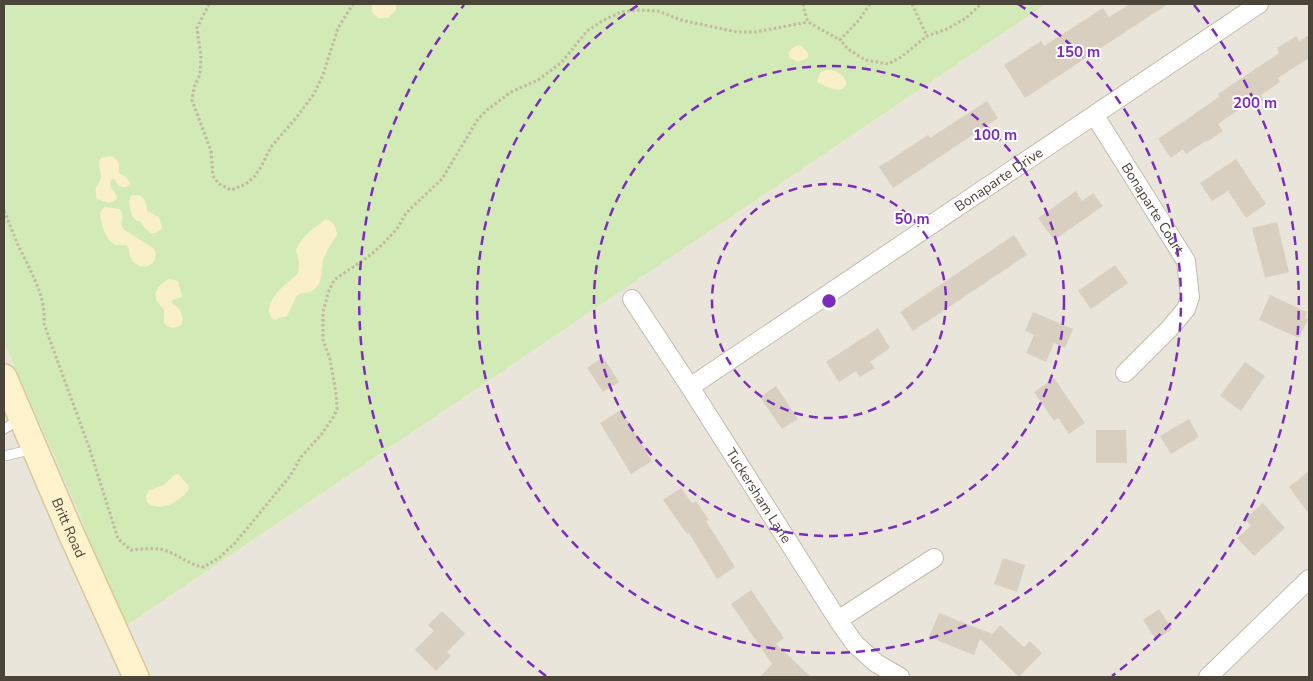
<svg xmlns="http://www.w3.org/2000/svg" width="1313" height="681" font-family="'Nunito Sans',sans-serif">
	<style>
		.residential { fill: #eae5da }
		.green { fill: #d2eab5 }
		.sand { fill: #f9efc9 }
		.building { fill: #d8cfc1 }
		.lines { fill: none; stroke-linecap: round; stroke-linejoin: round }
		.lane-casing { stroke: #c2bbae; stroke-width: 11 }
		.street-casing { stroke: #c2bbae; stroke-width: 20 }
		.secondary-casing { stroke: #d6c79b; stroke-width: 28 }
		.path { stroke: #c4b79f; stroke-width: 3; stroke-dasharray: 2.5 2.5; stroke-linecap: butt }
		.lane { stroke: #fff; stroke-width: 9 }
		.street { stroke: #fff; stroke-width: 18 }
		.secondary { stroke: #fff3cd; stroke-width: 25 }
		.ring { fill: none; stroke: #7b2cbf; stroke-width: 2.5; stroke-dasharray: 9 6 }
		.labels { text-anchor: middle; stroke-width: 4; stroke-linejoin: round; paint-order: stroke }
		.street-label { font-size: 14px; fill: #4b4439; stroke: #fff }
		.centre { fill: #7b2cbf; stroke: #fff; stroke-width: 2.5 }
		.ring-label { font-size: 15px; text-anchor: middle; font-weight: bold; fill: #7b2cbf; stroke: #fff; stroke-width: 4; stroke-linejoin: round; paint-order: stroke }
	</style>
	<rect width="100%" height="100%" fill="#f6f3ec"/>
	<!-- residential -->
	<path class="residential" d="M 1046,4 L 1309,4 L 1309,677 L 4,677 L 4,343 L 77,508 L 121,629 Z"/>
	<!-- green -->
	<path class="green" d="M 4,4 L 1046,4 L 121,629 L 77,508 L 4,343 Z"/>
	<!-- sand -->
	<path class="sand" d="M 372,4 L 396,4 L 396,10 L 388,18 L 378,18 L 372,12 Z
		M 798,45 L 802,46 L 808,53 L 808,58 L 798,62 L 790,58 L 788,53 L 791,49 Z
		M 825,70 C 848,68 855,94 833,89 C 828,88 822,84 817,82 L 820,73 Z
		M 110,156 C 120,159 119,164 119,173 L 126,177 L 130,183 L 128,186 C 120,189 118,185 114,179 L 112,179 C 106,187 115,190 117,197 L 116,200 L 109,203 L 97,199 C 92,184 102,184 101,174 C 100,170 99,166 99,161 L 101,158 Z
		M 134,195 C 145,194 146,202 147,211 L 159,217 L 162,228 C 153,240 145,229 140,221 L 137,221 L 132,216 L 129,202 L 131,196 Z
		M 105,207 L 120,209 C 125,216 119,222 123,229 L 155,249 C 160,274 127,271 129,248 L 126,245 C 123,245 118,246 114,244 C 105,240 100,221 100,212 Z
		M 326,219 C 334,222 336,227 337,235 C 333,242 328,248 325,255 C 319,267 326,282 312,291 C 307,293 302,293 297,295 L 287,316 L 274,320 C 257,306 287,282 298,274 L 299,262 L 296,250 L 299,244 L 308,233 Z
		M 169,279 L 178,281 L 182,297 L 172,300 L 172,303 C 180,309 184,313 182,324 C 177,329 168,329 164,323 L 164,310 C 163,308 160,306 159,304 C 150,294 160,283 169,279 Z
		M 178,474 L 189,486 L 189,489 C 181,501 159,514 147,502 L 146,496 L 149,490 L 164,485 L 174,475 Z"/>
	<!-- building -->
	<path class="building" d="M 1130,4 L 1168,4 L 1025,98 L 1004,65 L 1041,41 L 1044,46 L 1103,8 L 1109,17 Z
		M 1309,35 L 1309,58 L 1278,78 L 1280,82 L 1261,95 L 1264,100 L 1249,110 L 1246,105 L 1218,124 L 1223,131 L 1207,142 L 1206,141 L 1186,154 L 1183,149 L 1171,158 L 1158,139 L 1219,97 L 1218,94 L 1279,53 L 1277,48 L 1296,36 L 1299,41 Z
		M 987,101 L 998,118 L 893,188 L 879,167 L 928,135 L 930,138 Z
		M 1236,159 L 1266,204 L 1246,218 L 1228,191 L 1212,201 L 1200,183 Z
		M 1076,191 L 1082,201 L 1093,193 L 1103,206 L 1054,240 L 1038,218 Z
		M 1277,222 L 1289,272 L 1265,278 L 1252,228 Z
		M 1014,235 L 1027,255 L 913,331 L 900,312 Z
		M 1115,265 L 1128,283 L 1091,309 L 1078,291 Z
		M 1270,295 L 1307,312 L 1305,318 L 1308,319 L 1299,338 L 1259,320 Z
		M 1033,312 L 1073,329 L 1065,348 L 1054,343 L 1046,362 L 1026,353 L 1034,335 L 1025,331 Z
		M 878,328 L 890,348 L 870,362 L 875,368 L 860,377 L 856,371 L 839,382 L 826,362 Z
		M 603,357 L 619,382 L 603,392 L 587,368 Z
		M 1245,362 L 1265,376 L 1241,411 L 1220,396 Z
		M 1054,378 L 1085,423 L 1069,434 L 1058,418 L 1054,421 L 1034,392 Z
		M 776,386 L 798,419 L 782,429 L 760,397 Z
		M 621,410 L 652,461 L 631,474 L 600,423 Z
		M 1189,419 L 1199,437 L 1171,454 L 1160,436 Z
		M 1096,430 L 1126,430 L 1127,463 L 1096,463 Z
		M 1309,471 L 1309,514 L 1289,487 Z
		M 681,488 L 692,503 L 696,501 L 709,520 L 706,521 L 735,567 L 717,579 L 689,533 L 687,534 L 663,500 Z
		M 1263,503 L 1285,528 L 1254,556 L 1237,538 L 1251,526 L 1245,519 Z
		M 1003,558 L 1025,565 L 1017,592 L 994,584 Z
		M 751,590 L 784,638 L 776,644 L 811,677 L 760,677 L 772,664 L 731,604 Z
		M 1159,609 L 1172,629 L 1156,640 L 1143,620 Z
		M 442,611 L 465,634 L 447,652 L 451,656 L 436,671 L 415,650 L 434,631 L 428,625 Z
		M 939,613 L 992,634 L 1000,625 L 1024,647 L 1030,641 L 1042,653 L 1019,677 L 980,639 L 974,655 L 929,637 Z"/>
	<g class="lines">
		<!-- lane casing -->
		<g class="lane-casing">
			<path id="lane" d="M 4,429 L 12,424 L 17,415
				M 4,456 L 34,449"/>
		</g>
		<!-- street casing -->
		<g class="street-casing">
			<g id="street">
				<path id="s1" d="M 1095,116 L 1186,261 L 1190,297 L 1186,309 L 1169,329 L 1125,373"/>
				<path id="s2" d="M 632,299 L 690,387 L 838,620 L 855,644 L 876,663 L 900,677"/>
				<path id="s3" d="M 690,387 L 1259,4"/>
				<path d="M 838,620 L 934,558"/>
				<path d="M 1208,677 L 1309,579"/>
			</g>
		</g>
		<!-- secondary casing -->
		<g class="secondary-casing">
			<g id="secondary">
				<path id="s4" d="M 4,377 L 70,531 L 136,677"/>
			</g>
		</g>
		<!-- path -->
		<path class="path" d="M 209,4 L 197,28 L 201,57 L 200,75 L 194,87 L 192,100 L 211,151 L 213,176 L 219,184 L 231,190 L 246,184 L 255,176 L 262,165 L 271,147 L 296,118 L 314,94 L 323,75 L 338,28 L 353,4
			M 804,4 L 803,7 L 808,22 L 840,40
			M 870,4 L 859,20 L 840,40 L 848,49 L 865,60 L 888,64 L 901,57 L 927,36 L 947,29 L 966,18 L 981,4
			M 912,4 L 927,36
			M 4,211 C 11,227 17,245 26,261 C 36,282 46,301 44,324 L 89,447 L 118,539 L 131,550 C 143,549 156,547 167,551 C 180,556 190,565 204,567 L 220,557 L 236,542 L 290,476 L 301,457 L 321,435 L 334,416 L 337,409 L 336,393 L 330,359 L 323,340 L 323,312 L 328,293 L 334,280 L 369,256 L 382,245 L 397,229 L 406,213 L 442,179 L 478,119 L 487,110 L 511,92 L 538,80 L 562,62 L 587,31 L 602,21 L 621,12 L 639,10 L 658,11 L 681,20 L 737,32 L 755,32 L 808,22"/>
		<!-- lane -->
		<use href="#lane" class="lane"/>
		<!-- street -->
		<use href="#street" class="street"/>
		<!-- secondary -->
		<use href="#secondary" class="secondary"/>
	</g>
	<!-- distance rings -->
	<g class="ring">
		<circle cx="829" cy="301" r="117"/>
		<circle cx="829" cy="301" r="235"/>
		<path d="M1018 4A352 352 0 1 1 640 4"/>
		<path d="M546 676A470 470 0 0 1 464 5M1194 5A470 470 0 0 1 1112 676"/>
	</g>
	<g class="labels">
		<!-- street labels -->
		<g class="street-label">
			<text dy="5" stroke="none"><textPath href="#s3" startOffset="372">Bonaparte Drive</textPath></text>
			<text dy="5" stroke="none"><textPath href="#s1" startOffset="109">Bonaparte Court</textPath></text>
			<text dy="5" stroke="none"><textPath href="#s2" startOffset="234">Tuckersham Lane</textPath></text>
			<text dy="5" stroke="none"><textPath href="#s4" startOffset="164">Britt Road</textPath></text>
		</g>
	</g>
	<circle cx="829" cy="301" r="8" class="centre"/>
	<g class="ring-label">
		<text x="1078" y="57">150 m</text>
		<text x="1255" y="108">200 m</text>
		<text x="995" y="140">100 m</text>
		<text x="912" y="224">50 m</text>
	</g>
	<!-- border -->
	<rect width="1313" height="681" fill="none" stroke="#4b4439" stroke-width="10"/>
</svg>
